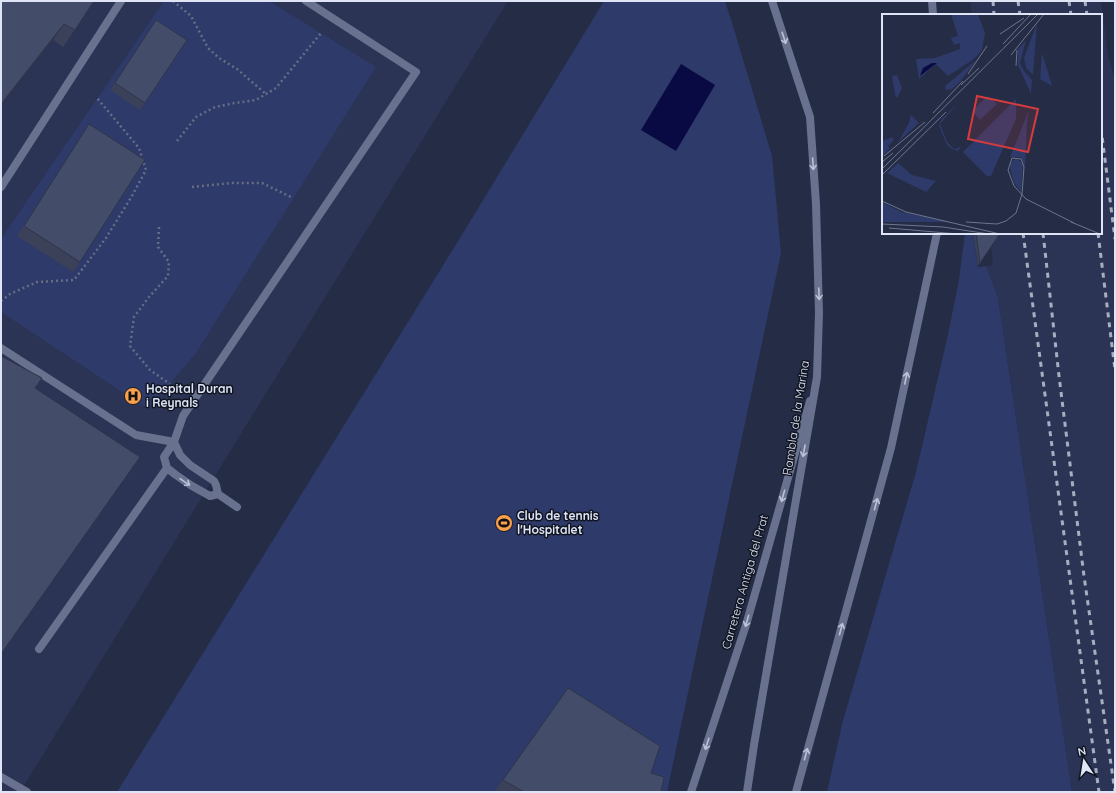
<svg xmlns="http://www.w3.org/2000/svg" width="1116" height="793" font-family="Quicksand,sans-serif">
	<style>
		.built { fill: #2b3454 }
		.green { fill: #2e3a6a }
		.water { fill: #090a43 }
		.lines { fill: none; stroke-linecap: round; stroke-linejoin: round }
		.path { stroke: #666d84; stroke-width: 2.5; stroke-dasharray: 2 3; stroke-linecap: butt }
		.service { stroke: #68718e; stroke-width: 8 }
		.minor { stroke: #68718e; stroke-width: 8 }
		.tertiary { stroke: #68718e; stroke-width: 8 }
		.rail { stroke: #a7aec1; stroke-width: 3; stroke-dasharray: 5 5; stroke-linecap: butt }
		.wall { fill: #3a4159 }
		.shaded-wall { fill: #2f3549 }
		.building { fill: #434c68; stroke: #2f3549 }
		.oneway { stroke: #bbc2d7 }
		.labels { text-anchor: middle; stroke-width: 3; stroke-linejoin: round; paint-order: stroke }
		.poi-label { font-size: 12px; font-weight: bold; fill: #dfe5f6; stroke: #111521; text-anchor: start }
		.street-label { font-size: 12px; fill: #dfe5f6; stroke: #111521 }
		.inset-road { fill: none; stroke: #6f768c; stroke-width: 1 }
		.view { fill: #d73b3d; fill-opacity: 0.15; stroke: #d73b3d; stroke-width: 2 }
		.inset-edge { fill: none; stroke: #dfe5f6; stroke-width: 2 }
	</style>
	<rect width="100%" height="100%" fill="#242c46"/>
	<!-- built -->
	<path class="built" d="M 1,1 L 508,1 L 20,792 L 1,792 Z
		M 970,1 L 1101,1 L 1108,56 L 1115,79 L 1115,792 L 1072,792 L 998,298 L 986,266 L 993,265 L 991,247 L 996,233 L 1101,233 L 1101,15 L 972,15 Z"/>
	<!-- green -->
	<path class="green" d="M 164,1 L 269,1 L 376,67 L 196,353 L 148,409 L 1,312 L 1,239 Z
		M 604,1 L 725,1 L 733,26 L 772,156 L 781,253 L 667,792 L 117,792 L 460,238 Z
		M 965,233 L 973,233 L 978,267 L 986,266 L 998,298 L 1072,792 L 827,792 L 842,724 L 916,472 L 947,339 L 959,280 Z"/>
	<!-- water -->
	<path class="water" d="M 681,64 L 715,85 L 676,151 L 641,130 Z"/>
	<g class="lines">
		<!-- path -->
		<path class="path" d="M 173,1 L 191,16 L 208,48 L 219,58 L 237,69 L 266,94
			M 177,141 L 196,117 L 215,107 L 235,103 L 256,100 L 276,88 L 321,33
			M 192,187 L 231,183 L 262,183 L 293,198
			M 159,227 L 158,247 L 169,262 L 168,276 L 149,297 L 134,317 L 130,346 L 150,370 L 170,384
			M 1,301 L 10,294 L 37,282 L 74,280 L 106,238 L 132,196 L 146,170 L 139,148 L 97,98"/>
		<!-- service -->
		<path class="service" d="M 1,187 L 121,1
			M 1,348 L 136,435 L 174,442
			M 174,442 L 180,455 L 190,465 L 214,481 L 216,485 L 218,494
			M 237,507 L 218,494 L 210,496 L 192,486 L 176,475 L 167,468 L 164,457 L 174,442 L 183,416 L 416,72 L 306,1
			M 39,649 L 167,468
			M 1,777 L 27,792"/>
		<!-- minor -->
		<path class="minor" d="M 691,792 L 746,625 L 810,401"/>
		<!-- tertiary -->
		<path class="tertiary" d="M 932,1 L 933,15
			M 747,792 L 754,745 L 817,377 L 819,313 L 816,204 L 810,117 L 772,1
			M 796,792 L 891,448 L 937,233"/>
		<!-- rail -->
		<path class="rail" d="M 993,1 L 994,15
			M 1018,1 L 1020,15
			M 1069,1 L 1071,15
			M 1085,1 L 1087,15
			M 1101,128 L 1115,239
			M 1023,233 L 1099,792
			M 1043,233 L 1059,376 L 1084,576 L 1115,792
			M 1098,233 L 1115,370"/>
	</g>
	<!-- wall -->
	<path class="wall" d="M 1,1 L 94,1 L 63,47 L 53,40 L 1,105 Z
		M 151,27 L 145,103 L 140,110 L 110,90 Z
		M 89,124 L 80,262 L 73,272 L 17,236 Z
		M 973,233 L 999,233 L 999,235 L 978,266 Z
		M 568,688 L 651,773 L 661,792 L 494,792 Z"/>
	<!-- shaded-wall -->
	<path class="shaded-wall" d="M 64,24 L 53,40 L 1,105 L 1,104 Z"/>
	<!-- building -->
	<path class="building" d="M 1,1 L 94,1 L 75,30 L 64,24 L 1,104 Z
		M 156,20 L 187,40 L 145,103 L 115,83 Z
		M 89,124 L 145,160 L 80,262 L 24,226 Z
		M 976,233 L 999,233 L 999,235 L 980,263 Z
		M 1,356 L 42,378 L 35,388 L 140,457 L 1,654 Z
		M 568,688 L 660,746 L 651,773 L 664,777 L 661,792 L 524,792 L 503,780 Z"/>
	<!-- one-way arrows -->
	<defs><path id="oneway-shaft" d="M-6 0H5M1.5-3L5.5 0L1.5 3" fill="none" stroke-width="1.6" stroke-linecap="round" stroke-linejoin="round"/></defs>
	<g class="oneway">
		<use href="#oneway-shaft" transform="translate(784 38) rotate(72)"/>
		<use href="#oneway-shaft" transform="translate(813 164) rotate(86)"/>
		<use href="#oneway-shaft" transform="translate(819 294) rotate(88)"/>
		<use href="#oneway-shaft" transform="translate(906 378) rotate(-78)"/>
		<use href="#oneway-shaft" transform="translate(804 451) rotate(100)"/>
		<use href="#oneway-shaft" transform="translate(185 482) rotate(34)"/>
		<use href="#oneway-shaft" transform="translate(783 496) rotate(106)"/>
		<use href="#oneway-shaft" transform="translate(876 504) rotate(-75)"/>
		<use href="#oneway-shaft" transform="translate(747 621) rotate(106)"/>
		<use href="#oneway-shaft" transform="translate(841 629) rotate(-75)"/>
		<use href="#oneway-shaft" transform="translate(707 744) rotate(108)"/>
		<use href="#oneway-shaft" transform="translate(806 754) rotate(-75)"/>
	</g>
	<!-- icons -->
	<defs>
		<g id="hospital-disc" transform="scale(0.9)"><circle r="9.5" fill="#f9a04c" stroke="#111521"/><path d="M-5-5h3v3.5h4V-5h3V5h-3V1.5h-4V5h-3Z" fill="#111"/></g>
		<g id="stadium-disc" transform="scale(0.9)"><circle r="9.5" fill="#f9a04c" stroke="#111521"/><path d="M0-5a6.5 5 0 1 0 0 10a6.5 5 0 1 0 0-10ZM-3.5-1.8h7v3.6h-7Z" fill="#111"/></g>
	</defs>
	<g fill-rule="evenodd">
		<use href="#hospital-disc" x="133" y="396"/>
		<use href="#stadium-disc" x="504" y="523"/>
	</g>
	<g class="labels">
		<!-- poi labels -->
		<g class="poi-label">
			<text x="146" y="393">Hospital Duran<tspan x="146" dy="14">i Reynals</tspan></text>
			<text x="517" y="520">Club de tennis<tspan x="517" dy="14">l'Hospitalet</tspan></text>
		</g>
		<!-- street labels -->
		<g class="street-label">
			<text transform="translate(796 418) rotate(-81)" y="4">Rambla de la Marina</text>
			<text transform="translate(745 582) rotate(-74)" y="4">Carretera Antiga del Prat</text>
		</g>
	</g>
	<!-- overview -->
	<g transform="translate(882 14)">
		<rect width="220" height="220" fill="#242c46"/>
		<path d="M 69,0 L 96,0 L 103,19 L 100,36 L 92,45 L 66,62 L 54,50 L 37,65 L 34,45 L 53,44 L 78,35 L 78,29 L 72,31 L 69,24 L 57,27 L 76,22 ZM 155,9 L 151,61 L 144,54 L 142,44 ZM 144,26 L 138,49 L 142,57 L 150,66 L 149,80 L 136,51 L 136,35 ZM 160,39 L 170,71 L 170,72 L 158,65 ZM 95,45 L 78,68 L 70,75 L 64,76 L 63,72 ZM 15,61 L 20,74 L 15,84 L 13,81 L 10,62 ZM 106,82 L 115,90 L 98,106 L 90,97 ZM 134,85 L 134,105 L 109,162 L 105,162 L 81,138 ZM 76,89 L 58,110 L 65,128 L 72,135 L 79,133 L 76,137 L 70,135 L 65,131 L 57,112 L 59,106 ZM 147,96 L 145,108 L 142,181 L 143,153 L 138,143 L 128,143 ZM 29,101 L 37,109 L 16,128 L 27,109 ZM 10,123 L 12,126 L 6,132 L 8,134 L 0,143 L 0,127 ZM 134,144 L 141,150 L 139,178 L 132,169 L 128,154 L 128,149 ZM 16,149 L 30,161 L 54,167 L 44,178 L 5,159 ZM 0,188 L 19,198 L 69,208 L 0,208 Z" fill="#2e3a6a"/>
		<path d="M 50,49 L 55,49 L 38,62 L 41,54 Z" fill="#090a43"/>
		<path class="inset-road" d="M 118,20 L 142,4M 121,30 L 149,0M 129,41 L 162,0M 134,52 L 135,36M 86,60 L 105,32M 79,71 L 97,54M 51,99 L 81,67M 2,142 L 43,108M 0,148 L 11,139M 0,155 L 156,0M 126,156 L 132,172 L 144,185 L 192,209M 0,161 L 64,98M 0,187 L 24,198 L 118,220M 84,208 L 115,210 L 124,207 L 134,199 L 140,180 L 142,153 L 139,145 L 130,144 L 126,156M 189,208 L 218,220M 0,210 L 61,213 L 107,220M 7,214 L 76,220"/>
		<path class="view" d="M 95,82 L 156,95 L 146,138 L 86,125 Z"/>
		<rect width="220" height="220" class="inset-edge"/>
	</g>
	<!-- border -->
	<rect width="1116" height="793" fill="none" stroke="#dfe5f6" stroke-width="4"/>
	<!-- north arrow -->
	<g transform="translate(1084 761) rotate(348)" stroke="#111521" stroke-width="3" paint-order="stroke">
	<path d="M0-3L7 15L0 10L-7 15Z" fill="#dfe5f6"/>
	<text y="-6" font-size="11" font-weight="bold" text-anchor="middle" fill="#dfe5f6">N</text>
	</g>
</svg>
